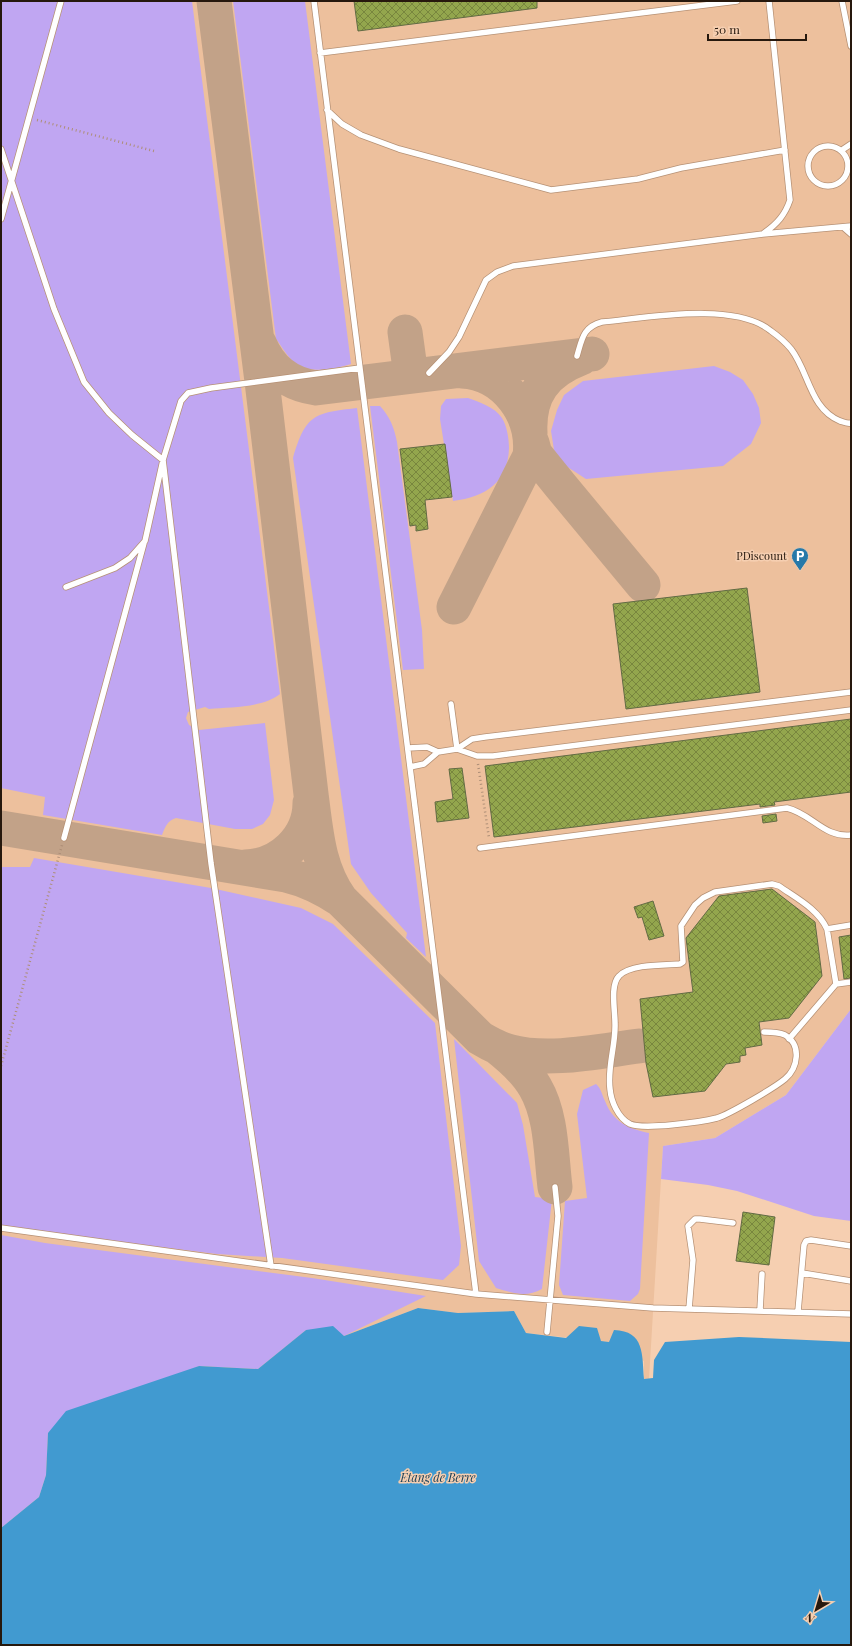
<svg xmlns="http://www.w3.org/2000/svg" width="852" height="1646" font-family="'Playfair Display',serif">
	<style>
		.built { fill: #edc09d }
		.grass { fill: #c0a6f2 }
		.water { fill: #419ad0 }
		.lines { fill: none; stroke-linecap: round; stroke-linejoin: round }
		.taxiway { stroke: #c2a288; stroke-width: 35 }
		.building { fill: url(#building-cross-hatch); stroke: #626b44 }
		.service-casing { stroke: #b69175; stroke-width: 7 }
		.path { stroke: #ad8e77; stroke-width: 2.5; stroke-dasharray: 1 3; stroke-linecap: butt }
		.service { stroke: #fff; stroke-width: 5.5 }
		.labels { text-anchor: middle; stroke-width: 3; stroke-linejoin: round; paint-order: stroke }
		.poi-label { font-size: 11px; fill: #26180d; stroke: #f6cfb1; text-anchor: end }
		.water-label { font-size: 12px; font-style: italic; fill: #1b4058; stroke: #f6cfb1 }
	</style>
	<defs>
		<pattern id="building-cross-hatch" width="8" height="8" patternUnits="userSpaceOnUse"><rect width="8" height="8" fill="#93a64d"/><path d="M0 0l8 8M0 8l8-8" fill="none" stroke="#78863e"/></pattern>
	</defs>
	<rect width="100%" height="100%" fill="#f6cfb1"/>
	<!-- built -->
	<path class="built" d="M 1,1 L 851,1 L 851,1009 L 786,1095 L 715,1138 L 663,1146 L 649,1379 L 644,1379 L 644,1361 L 609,1342 L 526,1333 L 514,1311 L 458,1313 L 418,1308 L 344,1336 L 306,1330 L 258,1369 L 199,1366 L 48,1433 L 46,1475 L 1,1528 Z"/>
	<!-- grass -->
	<path class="grass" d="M 1,1 L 192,1 L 280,694 C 262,708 231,707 209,709 L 205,707 L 188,712 L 186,718 L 189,725 L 199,730 L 265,723 L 274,800 L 270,815 L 263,824 L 252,829 L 235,829 L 176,818 C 167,821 165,827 162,835 L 43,815 L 45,797 L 1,788 Z
		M 233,1 L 305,1 L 351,364 C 339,368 314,373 301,367 C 290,362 283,348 276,339 Z
		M 714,366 L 730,372 L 743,380 L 753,394 L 759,408 L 761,423 L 751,444 L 723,466 L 586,479 L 566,466 L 554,450 L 551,431 L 557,410 L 564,395 L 583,381 Z
		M 468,398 C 479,402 495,407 502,418 C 507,426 509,439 509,448 C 508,482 486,497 453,501 L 440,419 L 441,406 L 446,399 Z
		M 370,406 L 380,406 C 390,417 394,427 397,442 L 422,630 L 424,669 L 403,670 Z
		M 357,408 L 426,957 L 406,938 L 407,933 L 371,893 L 351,864 L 293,458 C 306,414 314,413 357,408 Z
		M 34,858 L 211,888 L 301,908 L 333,924 L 435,1023 L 461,1246 L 459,1265 L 443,1280 L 282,1258 L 217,1254 L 112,1241 L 1,1225 L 1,867 L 30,867 Z
		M 851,1009 L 851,1221 L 814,1216 L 737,1191 L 708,1185 L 661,1179 L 663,1146 L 715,1138 L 786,1095 Z
		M 454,1039 L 517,1103 L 523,1125 L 535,1197 L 552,1199 L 542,1289 C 526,1298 513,1293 496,1288 L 479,1261 Z
		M 596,1084 C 601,1088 602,1095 605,1101 C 613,1122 629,1129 649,1133 L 640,1289 L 638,1294 L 630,1301 L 563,1295 L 559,1285 L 565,1201 L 587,1198 L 577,1114 L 583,1090 Z
		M 1,1235 L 45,1243 L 312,1278 L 426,1296 L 344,1336 L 306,1330 L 258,1369 L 199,1366 L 48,1433 L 46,1475 L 39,1497 L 1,1528 Z"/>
	<!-- water -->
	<path class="water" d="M 418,1308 L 458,1313 L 514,1311 L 526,1333 L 566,1338 L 579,1326 L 597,1328 L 601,1341 L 609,1342 L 614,1330 C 645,1331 642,1355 644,1379 L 653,1378 L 654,1360 L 665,1342 L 739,1337 L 851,1342 L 851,1645 L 1,1645 L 1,1528 L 39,1497 L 46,1475 L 48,1433 L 66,1411 L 199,1366 L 258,1369 L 306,1330 L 333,1326 L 344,1336 Z"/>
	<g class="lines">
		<!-- taxiway -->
		<path class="taxiway" d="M 214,1 L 262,381 L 311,794 C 316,832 318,868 341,900 L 480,1038 C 490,1044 499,1049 511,1052 C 549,1062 599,1051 639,1046
			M 405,332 L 411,376
			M 259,343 C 270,369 288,384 316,388 L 592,354
			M 530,433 C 528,394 545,372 581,358
			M 532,443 L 535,454 L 560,485 L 643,585
			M 454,607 L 530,456 C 535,415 505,373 462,371
			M 1,828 L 286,875 C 307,880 323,888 341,900
			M 245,867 C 280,866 310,838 310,803
			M 497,1047 C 511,1058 526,1071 535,1087 C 552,1116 551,1155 555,1187"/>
	</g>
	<!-- building -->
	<path class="building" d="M 354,1 L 537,1 L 537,8 L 358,31 Z
		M 445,444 L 452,497 L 425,500 L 428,529 L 416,531 L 416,525 L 410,526 L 400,449 Z
		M 747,588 L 760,692 L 626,709 L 613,604 Z
		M 851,719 L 851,792 L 774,802 L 775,805 L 760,807 L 760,804 L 494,837 L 485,766 Z
		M 462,768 L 469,818 L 437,822 L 435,802 L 453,799 L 449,769 Z
		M 776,814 L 777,821 L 763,823 L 762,816 Z
		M 772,889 L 815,922 L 822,976 L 789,1018 L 759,1022 L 762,1045 L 745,1048 L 746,1055 L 740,1056 L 740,1062 L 726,1064 L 705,1091 L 653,1097 L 646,1063 L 640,999 L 693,992 L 686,938 L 719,896 Z
		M 653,901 L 664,936 L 649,940 L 642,917 L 638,918 L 634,907 Z
		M 851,935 L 851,978 L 844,979 L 839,937 Z
		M 743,1212 L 775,1217 L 769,1265 L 736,1261 Z"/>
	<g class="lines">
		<!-- service casing -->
		<g class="service-casing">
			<path id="service" d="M 314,1 L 476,1294
				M 842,1 L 851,46
				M 320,53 L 737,1
				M 327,110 L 342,124 L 361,135 L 399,149 L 551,190 L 638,179 L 681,168 L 785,150
				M808 166a20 20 0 1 1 40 0a20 20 0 1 1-40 0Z
				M 1,149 L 54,309 L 84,382 L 109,413 L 132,435 L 163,460 L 145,541 L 130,558 L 115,568 L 66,587
				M 842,150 L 851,144
				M 1,219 L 61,1
				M 843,227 L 851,234
				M 764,233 C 777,224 785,215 790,200 L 769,1
				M 577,356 C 582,339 583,327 602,322 C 646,318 735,301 771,331 C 778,336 786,343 791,349 C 809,372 810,409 840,421 C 844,422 847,424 851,423
				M 429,373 L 449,352 L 459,337 L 486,280 L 497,272 L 513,266 L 763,234 L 851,226
				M 851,692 L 485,737 L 472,739 L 457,749 L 477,756 L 493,756 L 851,710
				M 408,748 L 427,747 L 438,752 L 424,764 L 410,767
				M 438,752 L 457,749 L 451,704
				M 64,838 L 144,543
				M 480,848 L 787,808 C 812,814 824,838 851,835
				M 827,929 L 851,925
				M 764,1032 C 771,1032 778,1032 785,1035 C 802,1045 798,1068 785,1079 C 774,1088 730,1114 717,1118 C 701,1122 644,1130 630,1124 C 618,1118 611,1101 610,1089 C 607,1067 616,1045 615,1023 C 615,1010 610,985 619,976 C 630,964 664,965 680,964 L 683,962 L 681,926 L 695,905 L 703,898 L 715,892 L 772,884 L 779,886 C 796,898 818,909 827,929 L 836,984
				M 789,1039 L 836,984 L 851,982
				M 1,1228 L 476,1294 L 653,1308 L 851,1314
				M 271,1266 L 211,863 L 163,460 L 181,401 L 188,393 L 211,388 L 360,368
				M 802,1273 L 851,1281
				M 689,1309 L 693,1260 L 688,1226 L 695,1219 L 700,1219 L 733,1223
				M 760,1310 L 762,1274
				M 798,1311 L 804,1245 L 806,1241 L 811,1240 L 851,1246
				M 547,1332 L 558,1216 L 555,1187"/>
		</g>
		<!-- path -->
		<path class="path" d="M 37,120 L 154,151
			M 478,764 L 489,838
			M 1,1066 L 62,845"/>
		<!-- service -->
		<use href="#service" class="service"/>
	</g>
	<!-- icons -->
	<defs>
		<g id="parking-pin" transform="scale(0.9)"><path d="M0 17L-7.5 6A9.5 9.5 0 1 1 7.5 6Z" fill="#2679a9" stroke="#f6cfb1"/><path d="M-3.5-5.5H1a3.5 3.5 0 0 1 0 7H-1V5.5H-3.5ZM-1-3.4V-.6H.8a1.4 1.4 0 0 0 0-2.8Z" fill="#fff"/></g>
	</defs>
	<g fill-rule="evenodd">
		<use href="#parking-pin" x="800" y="556"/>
	</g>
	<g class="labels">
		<!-- poi labels -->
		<g class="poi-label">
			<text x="787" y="560">PDiscount</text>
		</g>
		<!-- water labels -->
		<g class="water-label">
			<text x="438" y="1482">Étang de Berre</text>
		</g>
	</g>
	<!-- border -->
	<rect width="852" height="1646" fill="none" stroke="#26180d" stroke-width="4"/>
	<!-- north arrow -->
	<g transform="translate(816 1610) rotate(218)" stroke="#f6cfb1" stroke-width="3" paint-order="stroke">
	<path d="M0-3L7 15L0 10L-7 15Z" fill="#26180d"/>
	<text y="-6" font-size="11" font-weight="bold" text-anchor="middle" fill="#26180d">N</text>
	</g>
	<!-- scale -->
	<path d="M708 34v6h98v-6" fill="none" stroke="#26180d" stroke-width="2"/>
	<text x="714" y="34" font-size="12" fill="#26180d" stroke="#f6cfb1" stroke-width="3" paint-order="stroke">50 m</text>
</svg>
